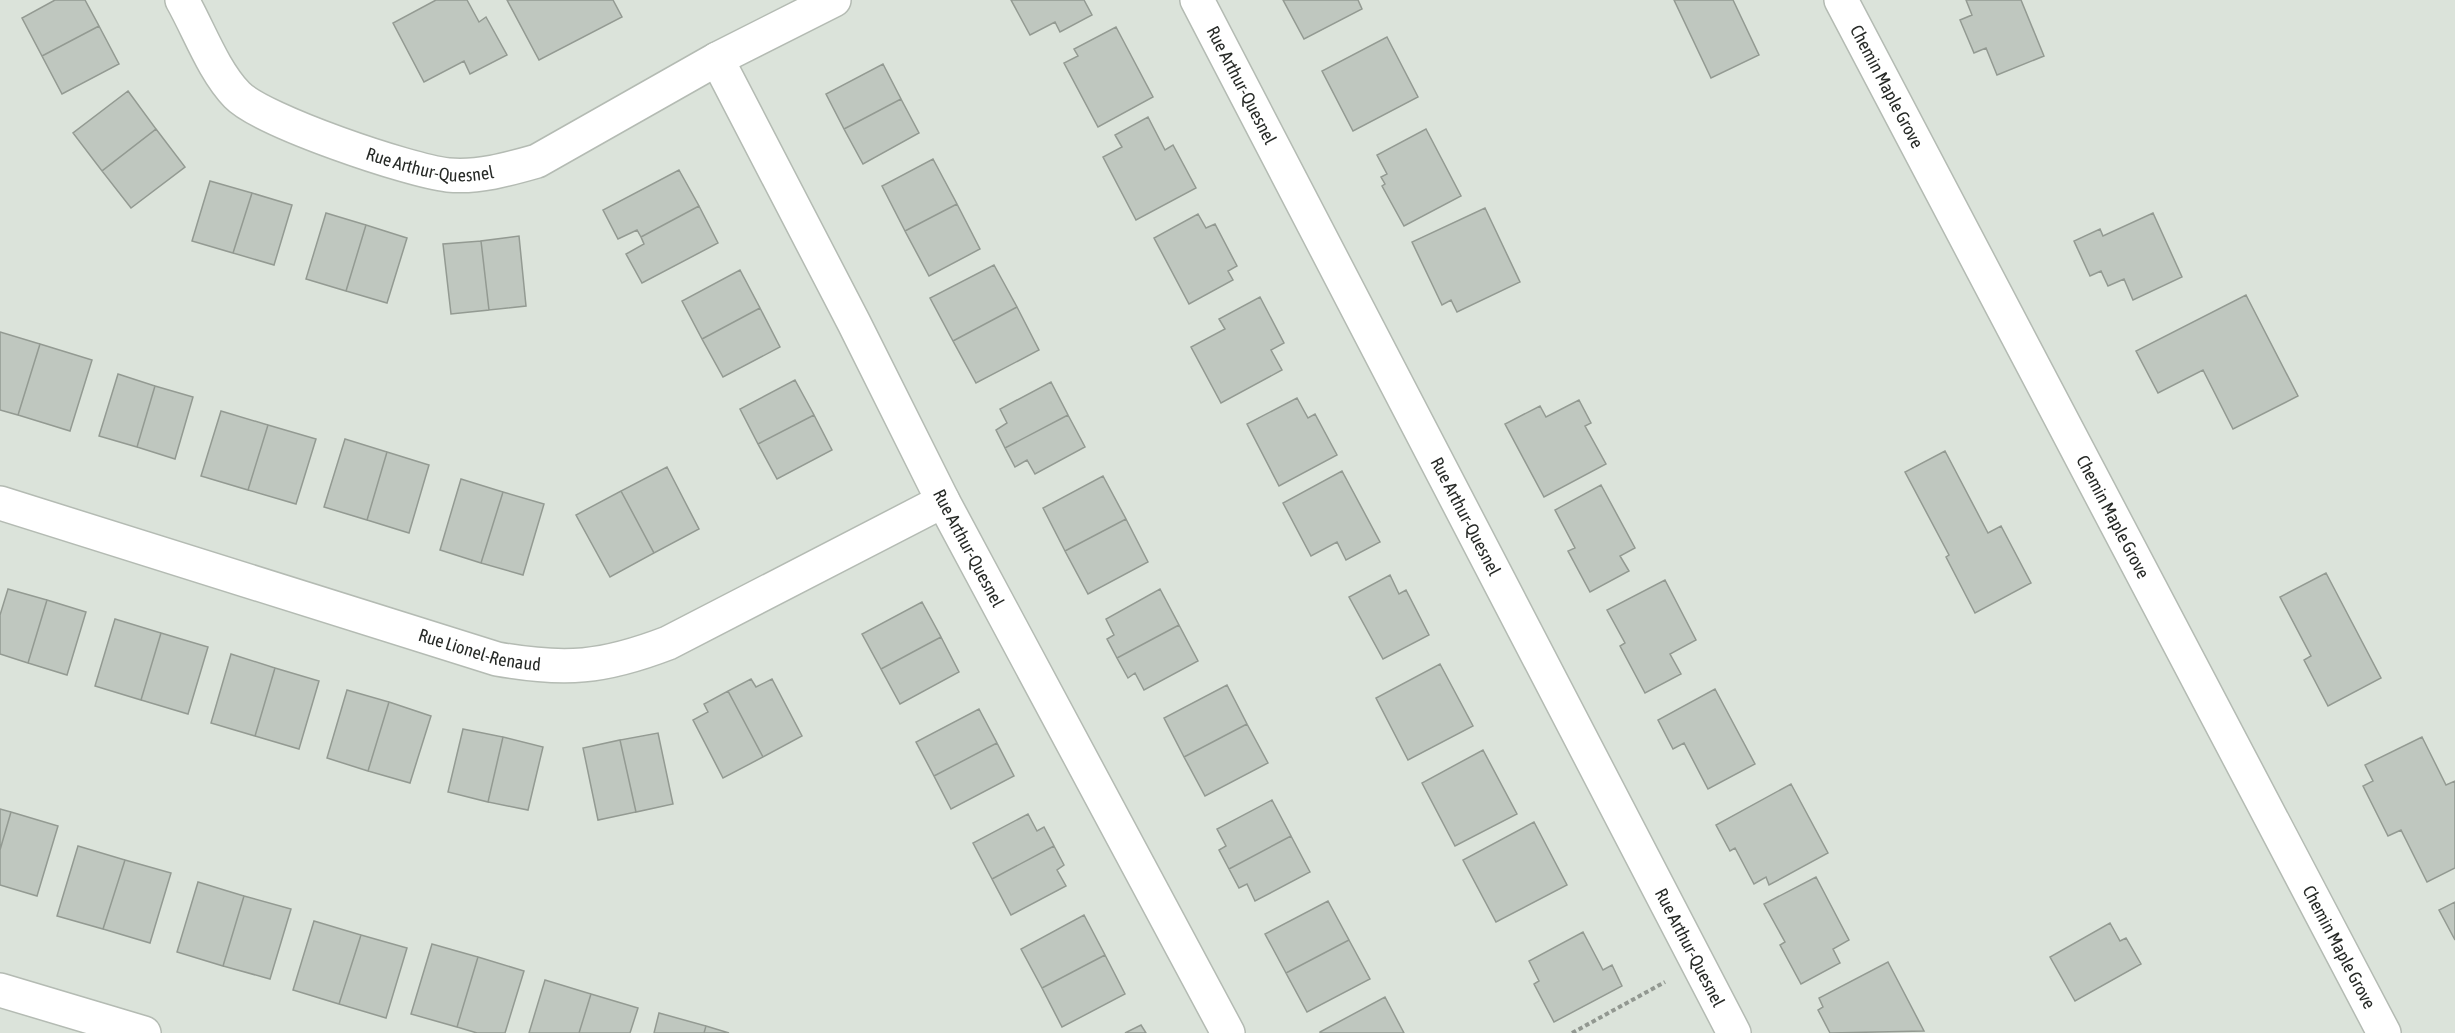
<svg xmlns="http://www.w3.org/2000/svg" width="2455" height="1033" font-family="'Asap Condensed',sans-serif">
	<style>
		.building { fill: #bfc7bf; stroke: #939a92; stroke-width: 1.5 }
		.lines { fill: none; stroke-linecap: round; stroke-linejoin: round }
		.minor-casing { stroke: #b4bbb3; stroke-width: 36 }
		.path { stroke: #929891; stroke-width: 4; stroke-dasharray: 4.5 3; stroke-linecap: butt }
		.minor { stroke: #fff; stroke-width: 33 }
		.labels { text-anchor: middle; stroke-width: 4.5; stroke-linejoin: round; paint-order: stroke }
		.street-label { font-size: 18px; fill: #272a27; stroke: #dbe3da }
	</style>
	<rect width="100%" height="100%" fill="#dbe3da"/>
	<!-- building -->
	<path class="building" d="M 55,0 L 85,0 L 99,26 L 42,56 L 22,18 Z
		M 436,0 L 467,0 L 479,22 L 486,17 L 507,55 L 470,74 L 464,61 L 424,82 L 393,23 Z
		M 507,0 L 613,0 L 622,17 L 539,60 Z
		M 1011,0 L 1084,0 L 1092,15 L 1060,32 L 1055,22 L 1030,35 Z
		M 1283,0 L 1358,0 L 1362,9 L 1304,39 Z
		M 1674,0 L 1733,0 L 1759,55 L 1711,78 Z
		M 1966,0 L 2021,0 L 2044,56 L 1997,75 L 1986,48 L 1974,53 L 1960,20 L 1972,15 Z
		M 99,26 L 119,64 L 62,94 L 42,56 Z
		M 1116,27 L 1153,97 L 1098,127 L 1064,63 L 1078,56 L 1074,49 Z
		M 1387,37 L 1418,97 L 1353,131 L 1322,71 Z
		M 883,64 L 901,99 L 844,129 L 826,94 Z
		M 128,91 L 156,129 L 102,171 L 73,133 Z
		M 901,99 L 919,133 L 863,164 L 844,129 Z
		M 1148,117 L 1165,150 L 1173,145 L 1196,188 L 1136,220 L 1103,157 L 1122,147 L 1115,135 Z
		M 156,129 L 185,167 L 131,208 L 102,171 Z
		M 1426,129 L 1461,196 L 1404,226 L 1382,186 L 1385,184 L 1381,177 L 1387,174 L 1377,155 Z
		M 933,159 L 957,204 L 905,231 L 882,186 Z
		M 679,170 L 699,206 L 641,237 L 637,230 L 618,239 L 603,210 Z
		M 210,181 L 252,193 L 233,253 L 192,241 Z
		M 252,193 L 292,205 L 274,265 L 233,253 Z
		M 957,204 L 980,249 L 929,276 L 905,231 Z
		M 699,206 L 718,243 L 642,283 L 626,254 L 644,244 L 641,237 Z
		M 1485,208 L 1520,282 L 1457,312 L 1451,300 L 1442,305 L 1412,242 Z
		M 326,213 L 366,225 L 346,291 L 306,279 Z
		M 2153,213 L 2182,277 L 2133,300 L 2124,279 L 2108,286 L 2101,271 L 2090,276 L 2074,241 L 2100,229 L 2103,236 Z
		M 1198,214 L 1206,228 L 1215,224 L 1237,266 L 1228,271 L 1233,280 L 1189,304 L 1154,238 Z
		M 366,225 L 407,238 L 387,303 L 346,291 Z
		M 519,236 L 526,306 L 489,310 L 481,241 Z
		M 481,241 L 489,310 L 451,314 L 443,244 Z
		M 994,265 L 1017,307 L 953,341 L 930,298 Z
		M 740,270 L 760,308 L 702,339 L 682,301 Z
		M 2246,295 L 2298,396 L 2233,429 L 2203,370 L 2158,393 L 2136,351 Z
		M 1260,297 L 1284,343 L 1271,350 L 1282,370 L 1221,403 L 1191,347 L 1225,329 L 1219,319 Z
		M 1017,307 L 1039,350 L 976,383 L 953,341 Z
		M 760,308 L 780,347 L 723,377 L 702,339 Z
		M 0,332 L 40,344 L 18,415 L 0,410 Z
		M 40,344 L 92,360 L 70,431 L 18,415 Z
		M 118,374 L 155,386 L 137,447 L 99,436 Z
		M 795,380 L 814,415 L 758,444 L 740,409 Z
		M 1051,382 L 1068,415 L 1005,448 L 996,430 L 1007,423 L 1000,409 Z
		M 155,386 L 193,397 L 175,459 L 137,447 Z
		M 1297,398 L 1308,418 L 1315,414 L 1337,455 L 1279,486 L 1247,424 Z
		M 1579,400 L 1591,423 L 1585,426 L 1606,464 L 1544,497 L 1505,424 L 1540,406 L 1546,417 Z
		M 221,411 L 268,425 L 248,490 L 201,476 Z
		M 814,415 L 832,450 L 777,479 L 758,444 Z
		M 1068,415 L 1085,447 L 1035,474 L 1027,460 L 1015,467 L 1005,448 Z
		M 268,425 L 316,439 L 296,504 L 248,490 Z
		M 345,439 L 387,452 L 367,520 L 324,507 Z
		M 1945,451 L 1988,533 L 2001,526 L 2031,583 L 1975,613 L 1946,557 L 1949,555 L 1905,472 Z
		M 387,452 L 429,465 L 409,533 L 367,520 Z
		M 667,467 L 699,529 L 654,553 L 621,491 Z
		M 1342,471 L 1380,542 L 1346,560 L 1337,542 L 1311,556 L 1283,503 Z
		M 1103,476 L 1126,519 L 1065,551 L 1043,508 Z
		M 461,479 L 503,492 L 481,563 L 440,550 Z
		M 1601,485 L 1635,548 L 1620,556 L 1629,571 L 1590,592 L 1568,551 L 1575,548 L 1555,510 Z
		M 621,491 L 654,553 L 610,577 L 576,515 Z
		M 503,492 L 544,504 L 523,575 L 481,563 Z
		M 1126,519 L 1148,562 L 1088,594 L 1065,551 Z
		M 2326,573 L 2381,678 L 2328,706 L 2304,660 L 2311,656 L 2280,597 Z
		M 1390,575 L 1399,594 L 1406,590 L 1429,635 L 1383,659 L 1349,597 Z
		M 1665,580 L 1696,640 L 1670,654 L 1681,674 L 1645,693 L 1620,646 L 1625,643 L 1607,610 Z
		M 8,589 L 47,600 L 28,663 L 0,654 L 0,615 Z
		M 1160,589 L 1179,625 L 1117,658 L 1107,639 L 1114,635 L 1106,619 Z
		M 47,600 L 86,612 L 67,675 L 28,663 Z
		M 922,602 L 941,637 L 881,669 L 862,634 Z
		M 115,619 L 161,633 L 141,700 L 95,686 Z
		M 1179,625 L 1198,661 L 1144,690 L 1135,673 L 1128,678 L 1117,658 Z
		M 161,633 L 208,647 L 188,714 L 141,700 Z
		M 941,637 L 959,672 L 900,704 L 881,669 Z
		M 231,654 L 275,668 L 255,736 L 211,723 Z
		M 1440,664 L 1473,726 L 1408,760 L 1376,698 Z
		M 275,668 L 319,681 L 299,749 L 255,736 Z
		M 751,679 L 756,687 L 772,679 L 802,736 L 763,757 L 728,691 Z
		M 1227,685 L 1247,724 L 1184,757 L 1164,718 Z
		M 1715,689 L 1755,764 L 1708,789 L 1684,743 L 1673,749 L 1658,720 Z
		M 347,690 L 389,702 L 368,771 L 327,758 Z
		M 728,691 L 763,757 L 723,778 L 693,720 L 708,712 L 704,704 Z
		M 389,702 L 431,716 L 410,783 L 368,771 Z
		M 979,709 L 997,743 L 934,776 L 916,742 Z
		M 1247,724 L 1268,763 L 1205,796 L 1184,757 Z
		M 463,729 L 503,737 L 488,802 L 448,792 Z
		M 658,733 L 673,804 L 636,812 L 620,740 Z
		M 503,737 L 543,747 L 528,810 L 488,802 Z
		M 2422,737 L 2446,785 L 2455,781 L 2455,868 L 2427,882 L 2401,830 L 2388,836 L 2363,786 L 2373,781 L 2365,765 Z
		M 620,740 L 636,812 L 598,820 L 583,748 Z
		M 997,743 L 1014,776 L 951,809 L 934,776 Z
		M 1483,750 L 1517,814 L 1455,846 L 1422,783 Z
		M 1791,784 L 1828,853 L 1769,885 L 1766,877 L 1754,884 L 1735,848 L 1730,851 L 1716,825 Z
		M 1272,800 L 1291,836 L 1229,869 L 1219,850 L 1226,846 L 1217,829 Z
		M 0,809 L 11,812 L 0,850 Z
		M 11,812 L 58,826 L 37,896 L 0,885 L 0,850 Z
		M 1028,814 L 1037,831 L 1044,827 L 1054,846 L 992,879 L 973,843 Z
		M 1534,822 L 1567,885 L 1496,922 L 1463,860 Z
		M 1291,836 L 1310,872 L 1255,901 L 1247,884 L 1239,888 L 1229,869 Z
		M 78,846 L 125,860 L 103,929 L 57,916 Z
		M 1054,846 L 1064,865 L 1057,870 L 1066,886 L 1011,915 L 992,879 Z
		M 125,860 L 171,873 L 150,943 L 103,929 Z
		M 1816,877 L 1849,940 L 1833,949 L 1840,963 L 1801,984 L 1780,945 L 1785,942 L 1764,904 Z
		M 198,882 L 244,896 L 223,966 L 177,952 Z
		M 244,896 L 291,909 L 270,979 L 223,966 Z
		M 1328,901 L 1349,940 L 1286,973 L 1265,934 Z
		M 2455,902 L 2455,940 L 2439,910 Z
		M 1084,915 L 1105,955 L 1042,988 L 1021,949 Z
		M 314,921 L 361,935 L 339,1004 L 293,990 Z
		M 2110,923 L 2120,941 L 2126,938 L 2141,964 L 2075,1001 L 2050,957 Z
		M 1583,932 L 1603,970 L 1612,965 L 1622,986 L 1554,1022 L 1534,984 L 1539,981 L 1529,961 Z
		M 361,935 L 407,948 L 386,1018 L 339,1004 Z
		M 1349,940 L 1370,979 L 1307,1012 L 1286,973 Z
		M 432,944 L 478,957 L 457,1027 L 411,1014 Z
		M 1105,955 L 1125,994 L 1062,1027 L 1042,988 Z
		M 478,957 L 524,971 L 505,1033 L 477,1033 L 457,1027 Z
		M 1888,962 L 1924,1031 L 1830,1033 L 1818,1010 L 1823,1007 L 1819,998 Z
		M 545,980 L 591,994 L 579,1033 L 529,1033 Z
		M 591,994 L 638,1008 L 630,1033 L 579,1033 Z
		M 1385,997 L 1404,1033 L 1320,1033 L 1320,1032 Z
		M 659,1013 L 706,1026 L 704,1033 L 654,1033 Z
		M 1141,1025 L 1146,1033 L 1125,1033 Z
		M 706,1026 L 729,1033 L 704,1033 Z"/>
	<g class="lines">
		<!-- minor casing -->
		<g class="minor-casing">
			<g id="minor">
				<path id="s1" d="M 182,0 C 199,30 213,70 237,95 C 262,121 410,171 448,175 C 478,178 509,169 537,161 L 717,59"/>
				<path id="s2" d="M 834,0 L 717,59 L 854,323 L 943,501 L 1228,1033"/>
				<path id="s3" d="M 1197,0 L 1734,1033"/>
				<path id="s4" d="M 1841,0 L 2384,1033"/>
				<path id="s5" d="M 0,503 L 497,659 C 565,671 603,668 668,643 L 943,501"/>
				<path d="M 0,990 L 144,1033"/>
			</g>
		</g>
		<!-- path -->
		<path class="path" d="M 1572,1033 L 1665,982"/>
		<!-- minor -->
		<use href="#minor" class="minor"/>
	</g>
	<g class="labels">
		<!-- street labels -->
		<g class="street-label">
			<text dy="6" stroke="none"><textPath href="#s3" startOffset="96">Rue Arthur-Quesnel</textPath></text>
			<text dy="6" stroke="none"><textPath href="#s4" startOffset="98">Chemin Maple Grove</textPath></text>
			<text dy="6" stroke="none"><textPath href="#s1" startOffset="318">Rue Arthur-Quesnel</textPath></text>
			<text dy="6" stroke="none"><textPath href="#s4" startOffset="584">Chemin Maple Grove</textPath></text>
			<text dy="6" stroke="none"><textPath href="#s3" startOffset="582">Rue Arthur-Quesnel</textPath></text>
			<text dy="6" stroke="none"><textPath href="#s2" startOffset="681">Rue Arthur-Quesnel</textPath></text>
			<text dy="6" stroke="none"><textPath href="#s5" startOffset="502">Rue Lionel-Renaud</textPath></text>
			<text dy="6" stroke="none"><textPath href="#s4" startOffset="1070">Chemin Maple Grove</textPath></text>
			<text dy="6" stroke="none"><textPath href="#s3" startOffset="1068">Rue Arthur-Quesnel</textPath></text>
		</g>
	</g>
</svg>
